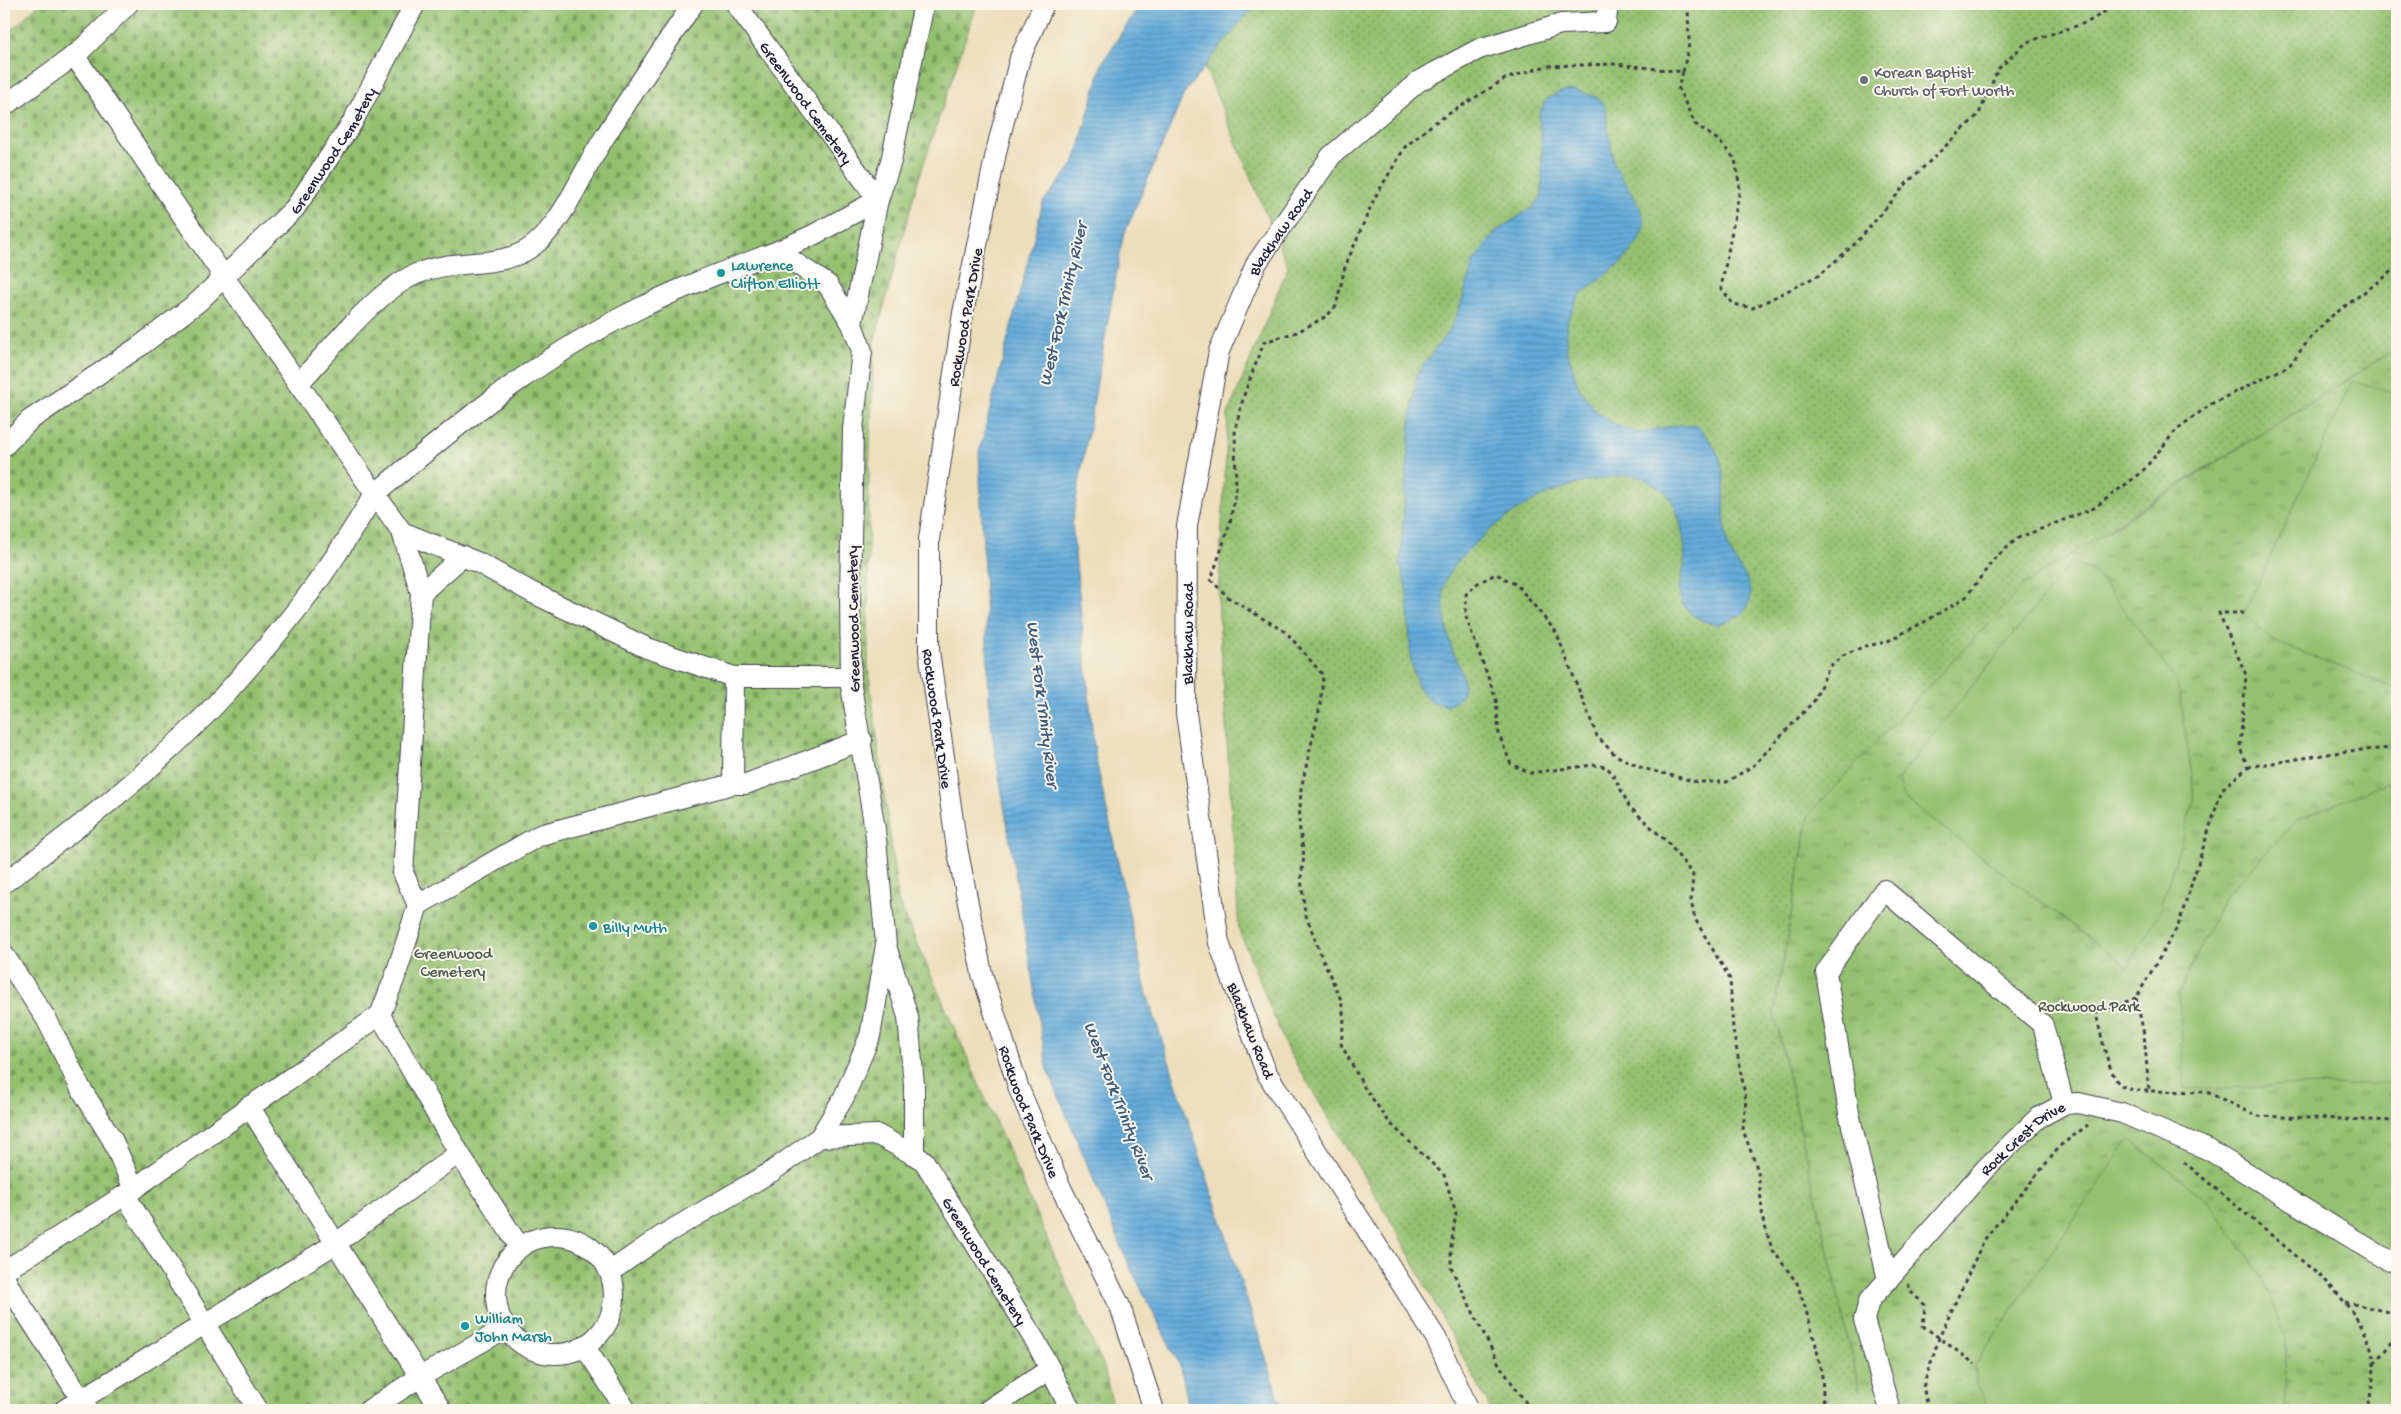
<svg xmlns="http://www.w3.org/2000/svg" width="2401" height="1414" font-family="'Gochi Hand',sans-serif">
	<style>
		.grass { fill: url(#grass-dots); stroke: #5b7255 }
		.cemetery { fill: url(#cemetery-stones); stroke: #5b7255 }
		.park { fill: url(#park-tufts); stroke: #5b7255 }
		.garden { fill: #94c16f; stroke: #5b7255 }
		.water { fill: url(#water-rules); stroke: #42668a }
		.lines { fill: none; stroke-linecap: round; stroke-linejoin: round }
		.minor-casing { stroke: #403e4e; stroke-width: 22 }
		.path { stroke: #403e4e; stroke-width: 3; stroke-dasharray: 4 4; stroke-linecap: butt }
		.minor { stroke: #fff; stroke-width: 20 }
		.worship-dot { fill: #6b7280; stroke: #fbf7ec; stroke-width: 2 }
		.culture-dot { fill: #0f9aa8; stroke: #fbf7ec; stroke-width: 2 }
		.labels { text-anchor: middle; stroke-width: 4; stroke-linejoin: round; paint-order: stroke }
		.worship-label { font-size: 16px; fill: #5b616d; stroke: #fbf7ec; text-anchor: start }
		.street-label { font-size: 16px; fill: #22223b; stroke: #fbf7ec }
		.culture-label { font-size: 16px; fill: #0d838f; stroke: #fbf7ec; text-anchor: start }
		.park-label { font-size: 16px; fill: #4a5a4d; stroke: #fbf7ec }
		.water-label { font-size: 18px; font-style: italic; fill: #3c597b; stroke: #fbf7ec }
	</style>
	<defs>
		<pattern id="grass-dots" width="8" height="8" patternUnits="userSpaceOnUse" patternTransform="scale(1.25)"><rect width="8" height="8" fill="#94c16f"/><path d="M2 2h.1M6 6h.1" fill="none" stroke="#789c5c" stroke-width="1.8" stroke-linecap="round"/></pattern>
		<pattern id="cemetery-stones" width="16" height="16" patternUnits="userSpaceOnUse" patternTransform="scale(1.25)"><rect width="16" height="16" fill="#94c16f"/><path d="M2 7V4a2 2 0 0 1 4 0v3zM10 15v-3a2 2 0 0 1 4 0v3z" fill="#789c5c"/></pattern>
		<pattern id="park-tufts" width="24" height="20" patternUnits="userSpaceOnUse" patternTransform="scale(1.25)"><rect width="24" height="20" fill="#94c16f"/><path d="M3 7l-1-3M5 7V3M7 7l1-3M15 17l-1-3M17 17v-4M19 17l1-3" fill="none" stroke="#789c5c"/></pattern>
		<pattern id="water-rules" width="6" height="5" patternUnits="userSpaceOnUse" patternTransform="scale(1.25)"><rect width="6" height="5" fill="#63abda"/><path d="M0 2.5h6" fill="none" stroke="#518bb2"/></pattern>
	</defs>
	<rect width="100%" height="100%" fill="#fbf7ec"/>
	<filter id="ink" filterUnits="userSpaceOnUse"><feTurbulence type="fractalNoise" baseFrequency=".02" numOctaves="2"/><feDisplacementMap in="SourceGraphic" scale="10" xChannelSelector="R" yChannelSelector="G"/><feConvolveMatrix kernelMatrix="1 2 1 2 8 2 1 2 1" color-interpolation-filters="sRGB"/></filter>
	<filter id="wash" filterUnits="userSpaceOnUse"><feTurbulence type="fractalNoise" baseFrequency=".0096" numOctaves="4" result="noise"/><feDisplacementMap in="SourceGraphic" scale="20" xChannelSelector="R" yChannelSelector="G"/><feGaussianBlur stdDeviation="1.12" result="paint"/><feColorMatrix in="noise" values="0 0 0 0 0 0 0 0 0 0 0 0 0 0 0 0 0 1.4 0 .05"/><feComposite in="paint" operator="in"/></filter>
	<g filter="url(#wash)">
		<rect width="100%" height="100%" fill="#ecdeba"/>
		<!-- grass -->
		<path class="grass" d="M 1243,4 L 2397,4 L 2397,348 L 2112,527 L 1809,814 L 1774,1012 L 1864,1410 L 1491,1410 L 1395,1228 L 1287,1049 L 1239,930 L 1218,599 L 1228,414 L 1288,267 L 1201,58 Z"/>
		<!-- cemetery -->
		<path class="cemetery" d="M 39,4 L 977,4 L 917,184 L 874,343 L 869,473 L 868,667 L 898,900 L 1104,1368 L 1114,1410 L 4,1410 L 4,37 Z"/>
		<!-- park -->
		<path class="park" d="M 2397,348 L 2397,1410 L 1864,1410 L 1774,1012 L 1809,814 L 2026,583 Z"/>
		<!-- garden -->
		<path class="garden" d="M 2352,381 L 2397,393 L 2397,689 L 2273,641 L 2244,613 Z
			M 2071,562 L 2097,574 L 2177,681 L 2191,768 L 2194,799 L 2160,911 L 2128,967 L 1905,799 L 1898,779 Z
			M 2397,778 L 2397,1083 L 2185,1089 L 2179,993 L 2224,897 L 2297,820 Z
			M 2129,1139 L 2207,1200 L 2262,1276 L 2286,1339 L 2285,1410 L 1988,1410 L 1976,1383 L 1975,1364 Z"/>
		<!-- water -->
		<path class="water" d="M 1140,4 L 1258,4 L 1246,15 L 1185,92 L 1123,237 L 1072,523 L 1095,756 L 1146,991 L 1283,1410 L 1189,1410 L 1181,1368 L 1129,1265 L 1047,1068 L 990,720 L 979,452 L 1043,202 L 1075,162 L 1102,63 Z
			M 1573,90 L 1594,96 L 1604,104 L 1614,165 L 1639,205 L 1645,223 L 1639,240 L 1622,262 L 1579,296 L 1568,319 L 1566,348 L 1579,388 L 1595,410 L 1615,425 L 1638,433 L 1677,425 L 1697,426 C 1738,466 1718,493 1727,541 C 1730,563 1759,582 1748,605 C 1744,612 1742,615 1735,618 C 1728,621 1719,626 1712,624 C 1699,620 1684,612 1680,597 C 1677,586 1682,577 1684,566 C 1687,546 1681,519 1672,500 C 1669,495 1660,488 1655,485 C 1650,482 1643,477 1637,476 C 1625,474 1610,477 1598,479 C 1557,487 1527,501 1494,527 C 1480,538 1453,562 1446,579 C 1439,596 1447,631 1452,649 C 1456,660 1467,679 1463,691 C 1460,700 1455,702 1447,706 L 1429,700 L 1418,687 L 1411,661 L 1407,592 L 1400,563 L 1410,425 L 1417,374 L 1450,329 L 1460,307 L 1474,261 L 1495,232 L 1533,207 L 1542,195 L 1542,150 L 1539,115 L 1545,101 L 1559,92 Z"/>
	</g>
	<g filter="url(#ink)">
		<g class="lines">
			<!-- minor casing -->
			<g class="minor-casing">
				<g id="minor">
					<path id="s1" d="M 736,4 L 878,200 L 852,324"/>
					<path id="s2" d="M 1044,4 L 1020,58 L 997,148 L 963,313 L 929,539 L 929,651 L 956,842 L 982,974 L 1019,1089 L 1061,1188 L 1120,1306 L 1154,1410"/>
					<path d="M 4,106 L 78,53 L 128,4"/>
					<path d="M 778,251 C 731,269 683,286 638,309 C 541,356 457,425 375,494 L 402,532 L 479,563 L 531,592 L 647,648 L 734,677 L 851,677"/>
					<path d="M 298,384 C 330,350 375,292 416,274 C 454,257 499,271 533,246 C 563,223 581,175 601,143 C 630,96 662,50 693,4"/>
					<path id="s3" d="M 4,446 L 30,420 L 140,346 L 198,302 L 295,208 L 352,123 L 415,4"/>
					<path d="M 402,532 L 421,593 L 403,873 L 418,905"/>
					<path d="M 421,593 L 463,556"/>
					<path d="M 733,784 L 734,677"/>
					<path d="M 4,883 C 81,826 163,763 228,691 C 264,651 300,609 330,564 C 346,541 360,517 375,494 L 224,277 L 74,55"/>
					<path id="s4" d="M 887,949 L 908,1017 L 914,1085 L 914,1155 L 924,1161 L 1036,1342 L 1071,1410"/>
					<path d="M 4,955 L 47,1020 L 80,1087 L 112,1139 L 134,1189"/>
					<path d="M 380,1015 L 459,1153 L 519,1246"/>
					<path d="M 249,1106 L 441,1410"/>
					<path d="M 820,1137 L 878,1135 L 914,1155"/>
					<path d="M 125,1195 L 258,1410"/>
					<circle cx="555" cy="1295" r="59"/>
					<path d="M 4,1271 L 125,1195 L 380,1015 L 395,977 L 418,905 L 540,835 L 733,784 L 746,784 L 862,740"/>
					<path d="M 611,1271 L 663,1235 L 771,1172 L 820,1137 L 844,1097 L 870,1036 L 886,945 L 875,829 L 851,686 L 850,598 L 853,429 L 862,351 L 852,324 L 828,285 L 778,251 L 813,235 L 878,200 L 891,161 L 924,4"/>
					<path d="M 4,1278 L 88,1410"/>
					<path d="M 1888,1280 L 1849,1113 L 1826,972 L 1884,890 L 2043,1025 L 2064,1104"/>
					<path d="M 585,1347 L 626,1410"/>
					<path d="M 64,1410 L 335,1244 L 459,1153"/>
					<path d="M 369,1410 L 420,1377 L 506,1328"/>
					<path d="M 988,1410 L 1050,1369"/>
					<path id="s5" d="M 1469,1410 L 1436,1338 L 1266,1072 L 1219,943 L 1186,713 L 1187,526 L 1219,351 L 1256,264 L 1331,156 L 1419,81 L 1479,49 L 1561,24 L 1606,22 L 1608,4"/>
					<path id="s6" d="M 1890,1410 L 1864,1320 L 1869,1301 L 1985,1169 L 2038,1118 L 2064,1104 L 2079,1103 L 2122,1113 L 2209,1150 L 2381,1256 L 2397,1263"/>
				</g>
			</g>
			<!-- path -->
			<path class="path" d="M 1683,72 L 1678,87 L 1695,124 L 1718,140 L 1735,159 L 1740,189 L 1721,288 L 1733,304 L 1753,308 L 1821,274 L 1858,241 L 1907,183 L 1979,114 L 1998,69 L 2027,42 L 2088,22 L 2117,4
				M 2244,613 L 2219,613 L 2246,675 L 2240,748 L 2248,767 L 2222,789 L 2178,926 L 2136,998 L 2144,1034 L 2149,1091 L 2207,1092 L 2257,1116 L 2397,1121
				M 2248,767 L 2347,751 L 2397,748
				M 2136,998 L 2096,1013 C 2100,1030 2107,1067 2117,1081 C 2124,1091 2139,1090 2149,1091
				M 2184,1162 L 2326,1281 C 2346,1303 2372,1332 2374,1364 C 2374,1379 2370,1395 2368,1410
				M 1908,1284 L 1911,1292 L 1925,1305 L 1923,1326 L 1975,1364
				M 2345,1302 L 2397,1314
				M 2374,1363 L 2397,1337
				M 1531,1410 L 1500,1366 L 1451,1268 L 1451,1246 L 1456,1213 L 1444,1175 L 1389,1122 L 1364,1087 L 1341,1044 L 1344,1019 L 1341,1000 L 1321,955 L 1305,913 L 1301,878 L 1304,856 L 1299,824 L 1301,789 L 1320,706 L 1323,675 L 1287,633 L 1229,598 L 1211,580 L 1230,523 L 1236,490 L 1235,430 L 1244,395 L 1264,342 L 1297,332 L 1327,316 L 1336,306 L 1345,267 L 1374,199 L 1405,147 L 1434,123 L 1505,79 L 1546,66 L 1616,64 L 1683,72 L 1689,44 L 1688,4
				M 1824,1410 L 1822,1376 L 1816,1345 L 1805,1307 L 1797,1283 L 1772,1249 L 1763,1220 L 1758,1171 L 1743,1130 L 1746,1100 L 1733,1030 L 1730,979 L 1695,919 L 1691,901 L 1693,875 L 1669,844 L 1629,806 L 1615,778 L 1607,767 L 1592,765 L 1530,773 L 1511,764 L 1499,735 L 1496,699 L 1466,617 L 1466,594 L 1478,583 L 1496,574 L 1517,585 L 1556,632 L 1597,736 L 1615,755 L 1642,768 L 1697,782 L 1727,782 L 1754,765 L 1814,701 L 1829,667 L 1843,656 L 1865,646 L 1886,642 L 1926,621 L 1966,597 L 1994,559 L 2018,538 L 2094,508 L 2141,473 L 2177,429 L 2211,404 L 2289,366 L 2308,341 L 2329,318 L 2397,268
				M 1929,1410 L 1923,1387 L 1939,1338 L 1984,1240 L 2061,1145 L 2088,1125"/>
			<!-- minor -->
			<use href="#minor" class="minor"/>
		</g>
	</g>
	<!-- markers -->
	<circle class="worship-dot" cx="1864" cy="80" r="5"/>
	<g class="culture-dot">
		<circle cx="721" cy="273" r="5"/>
		<circle cx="593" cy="926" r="5"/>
		<circle cx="465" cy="1326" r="5"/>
	</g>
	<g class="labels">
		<!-- worship labels -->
		<g class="worship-label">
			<text x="1874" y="77">Korean Baptist<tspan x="1874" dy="18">Church of Fort Worth</tspan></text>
		</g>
		<!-- street labels -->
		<g class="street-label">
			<text dy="6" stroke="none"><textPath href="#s1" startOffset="121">Greenwood Cemetery</textPath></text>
			<text dy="6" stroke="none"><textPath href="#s3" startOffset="446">Greenwood Cemetery</textPath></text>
			<text dy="6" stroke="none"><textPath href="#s5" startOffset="1264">Blackhaw Road</textPath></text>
			<text transform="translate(964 317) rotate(-80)" y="6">Rockwood Park Drive</text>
			<text transform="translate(852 619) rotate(-91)" y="6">Greenwood Cemetery</text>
			<text dy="6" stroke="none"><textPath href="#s5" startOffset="844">Blackhaw Road</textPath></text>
			<text dy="6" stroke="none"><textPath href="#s2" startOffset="729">Rockwood Park Drive</textPath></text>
			<text transform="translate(1252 1030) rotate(68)" y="6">Blackhaw Road</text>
			<text dy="6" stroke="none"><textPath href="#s2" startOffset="1134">Rockwood Park Drive</textPath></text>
			<text dy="6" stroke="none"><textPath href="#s6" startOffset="338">Rock Crest Drive</textPath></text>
			<text dy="6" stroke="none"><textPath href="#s4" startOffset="338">Greenwood Cemetery</textPath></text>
		</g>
		<!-- culture labels -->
		<g class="culture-label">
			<text x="731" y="270">Lawrence<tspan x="731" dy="18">Clifton Elliott</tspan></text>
			<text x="603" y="932">Billy Muth</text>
			<text x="475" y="1323">William<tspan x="475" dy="18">John Marsh</tspan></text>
		</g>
		<!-- park labels -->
		<g class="park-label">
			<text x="453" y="958">Greenwood<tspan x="453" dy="18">Cemetery</tspan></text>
			<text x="2089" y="1011">Rockwood Park</text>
		</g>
		<!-- water labels -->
		<g class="water-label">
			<text transform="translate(1062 304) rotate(-77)" y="6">West Fork Trinity River</text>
			<text transform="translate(1044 704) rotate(83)" y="6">West Fork Trinity River</text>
			<text transform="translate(1120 1100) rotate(69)" y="6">West Fork Trinity River</text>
		</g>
	</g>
	<!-- margin -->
	<rect width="2401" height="1414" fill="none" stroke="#fbf7ec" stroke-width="20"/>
</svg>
